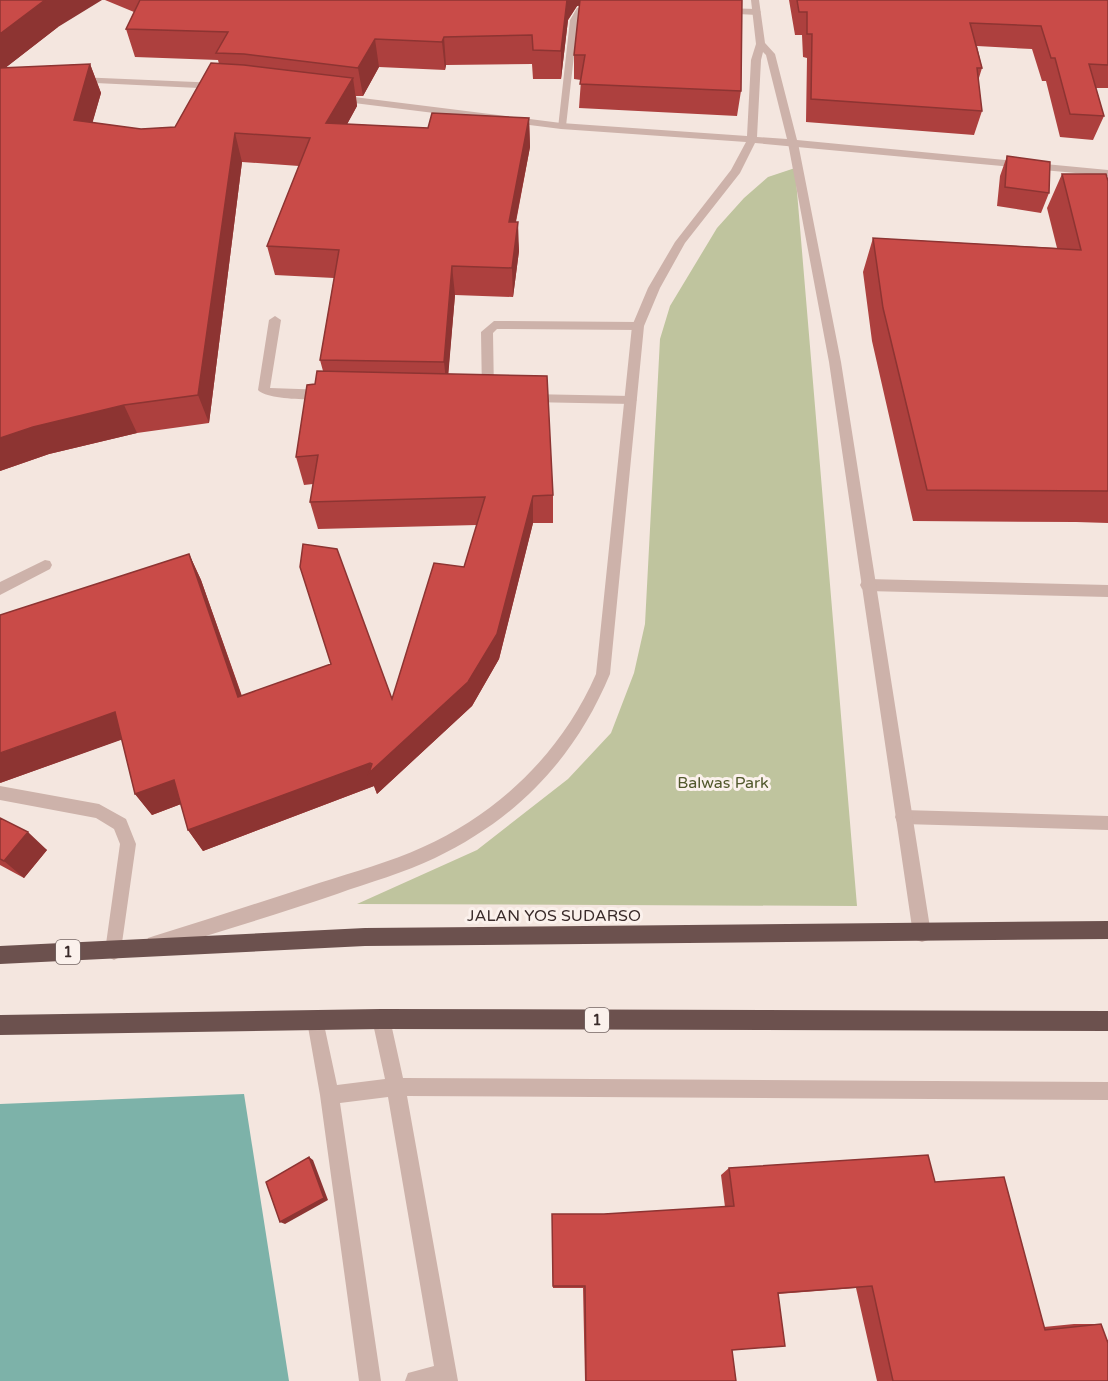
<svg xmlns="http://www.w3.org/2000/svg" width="1108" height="1381" font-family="'Varela Round',sans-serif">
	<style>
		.green { fill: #bfc49e }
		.water { fill: #7db2a9 }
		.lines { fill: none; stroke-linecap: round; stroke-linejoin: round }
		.service { fill: #cdb2aa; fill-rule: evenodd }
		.minor { fill: #cdb2aa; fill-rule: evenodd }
		.tertiary { fill: #cdb2aa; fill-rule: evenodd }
		.trunk { fill: #6c514e; fill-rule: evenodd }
		.wall { fill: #ad403e }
		.shaded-wall { fill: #8d3432 }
		.building { fill: #c94b48; stroke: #8d3432; stroke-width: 1.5 }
		.labels { text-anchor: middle; stroke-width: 6; stroke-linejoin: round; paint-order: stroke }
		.shield { fill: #fbf1ec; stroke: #746664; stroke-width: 1.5 }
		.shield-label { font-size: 15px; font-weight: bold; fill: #3a2b2a }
		.park-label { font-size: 16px; fill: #52592d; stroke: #fbf1ec }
		.street-label { font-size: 16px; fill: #3a2b2a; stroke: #fbf1ec }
	</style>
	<rect width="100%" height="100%" fill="#f4e6df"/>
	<!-- green -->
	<path class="green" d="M 795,168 L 857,906 L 357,904 L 477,850 L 568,779 L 611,733 L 634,673 L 645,624 L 660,339 L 670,306 L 717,228 L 744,198 L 768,177 Z"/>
	<!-- water -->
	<path class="water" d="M 244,1094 L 289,1381 L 0,1381 L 0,1104 Z"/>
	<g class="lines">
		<!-- service -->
		<path class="service" d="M 275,316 L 281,320 L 270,388 L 327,390 L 331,391 L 331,397 C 317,401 267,400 258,390 L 269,320 Z
			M 494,321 L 638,322 L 644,326 L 638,330 L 497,329 L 493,333 L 494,394 L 488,398 L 482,394 L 481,332 Z
			M 528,394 L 631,396 L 637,400 L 631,404 L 528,402 L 522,398 Z
			M 45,560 L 50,561 L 52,565 L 50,569 L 0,595 L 0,582 Z
			M 867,579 L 1108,585 L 1108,597 L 867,591 L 862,589 L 860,585 L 862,581 Z
			M 0,786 L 99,804 L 126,819 L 136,844 L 120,957 L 114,960 L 108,957 L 105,951 L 120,844 L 114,829 L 96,818 L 0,800 Z
			M 903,810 L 1108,816 L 1108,830 L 903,824 L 897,822 L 895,817 L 897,812 Z
			M 381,1010 L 387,1013 L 390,1019 L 403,1078 L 1108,1082 L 1108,1100 L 407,1096 L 458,1381 L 405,1381 L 408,1373 L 434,1366 L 388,1097 L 340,1103 L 381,1381 L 359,1381 L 320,1095 L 307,1021 L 310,1015 L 316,1012 L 322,1015 L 337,1085 L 385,1079 L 372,1019 L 375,1013 Z"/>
		<!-- minor -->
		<path class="minor" d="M 599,4 L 602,5 L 602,9 L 583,12 L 578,20 L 566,126 L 558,128 L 570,20 L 577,8 Z
			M 722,8 L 757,9 L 761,12 L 757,15 L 719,13 L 719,9 Z
			M 793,140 L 798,143 L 841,362 L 931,934 L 928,940 L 922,942 L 916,940 L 913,934 L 829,362 L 788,143 Z"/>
		<!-- tertiary -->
		<path class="tertiary" d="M 751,0 L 759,0 L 765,43 L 775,54 L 797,140 L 1108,170 L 1108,176 L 755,143 L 740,173 L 685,243 L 660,288 L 644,326 L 610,674 C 575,758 518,818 435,858 C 404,873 370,882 337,894 C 276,915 215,933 154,952 L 148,950 L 145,944 L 148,938 L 154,936 C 209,919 264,901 319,883 C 354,872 390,862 423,847 C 500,812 562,752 596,674 L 632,326 L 648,288 L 675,242 L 731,170 L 746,142 L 561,129 L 338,101 L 333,98 L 338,95 L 561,123 L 747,136 L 751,60 L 756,44 ZM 763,52 L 766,55 L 787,139 L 757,137 L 761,60 Z
			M 78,77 L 219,83 L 224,86 L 219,89 L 75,82 L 73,80 Z"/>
		<!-- trunk -->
		<path class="trunk" d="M 1108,921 L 1108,939 L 365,946 L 0,964 L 0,946 L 365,928 Z
			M 381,1009 L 1108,1011 L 1108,1031 L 381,1029 L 0,1035 L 0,1015 Z"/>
	</g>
	<!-- wall -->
	<path class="wall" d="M 0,0 L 58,27 L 5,68 L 90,64 L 101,93 L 92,123 L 141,129 L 175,127 L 219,64 L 218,60 L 135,57 L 126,29 L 134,12 L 105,0 L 742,0 L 741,91 L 737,116 L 579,108 L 581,80 L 574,79 L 574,55 L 580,5 L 577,6 L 568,20 L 561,79 L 533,79 L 532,64 L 446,65 L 445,70 L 379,67 L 363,96 L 356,96 L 357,106 L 347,124 L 428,128 L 529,118 L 530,147 L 516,222 L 519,251 L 513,297 L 455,295 L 448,374 L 553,495 L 553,523 L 533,523 L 499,659 L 472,706 L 377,794 L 374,786 L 203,851 L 188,830 L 181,804 L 152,815 L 135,794 L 122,739 L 0,783 L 189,554 L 201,580 L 242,696 L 392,699 L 464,567 L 477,525 L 318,529 L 310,502 L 313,484 L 304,485 L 296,457 L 315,384 L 323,371 L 320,360 L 334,278 L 275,275 L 267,246 L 299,166 L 242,162 L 209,423 L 137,433 L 49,454 L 0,471 Z
		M 789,0 L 1108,0 L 1108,88 L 1096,88 L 1104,116 L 1093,140 L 1060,137 L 1046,81 L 1042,81 L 1032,49 L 977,46 L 982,68 L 978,81 L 982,111 L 974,135 L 806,122 L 807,58 L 803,57 L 802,35 L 795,35 Z
		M 1007,156 L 1049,193 L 1041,213 L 997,206 L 1000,176 Z
		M 1062,174 L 1108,181 L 1108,523 L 1076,522 L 913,521 L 872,341 L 863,272 L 873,238 L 1057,248 L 1047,208 Z
		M 0,818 L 47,850 L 24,878 L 0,865 Z
		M 729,1168 L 935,1182 L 1044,1327 L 1074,1324 L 1101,1324 L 1106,1340 L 1108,1340 L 1108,1381 L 877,1381 L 856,1288 L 778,1294 L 732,1350 L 736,1381 L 585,1381 L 583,1288 L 553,1288 L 552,1214 L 604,1214 L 725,1207 L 721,1175 Z"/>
	<!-- shaded-wall -->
	<path class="shaded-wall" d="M 45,0 L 102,0 L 58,27 L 0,72 L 0,34 Z
		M 567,0 L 601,0 L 601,2 L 577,6 L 568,20 L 561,79 L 561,51 Z
		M 444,37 L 446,65 L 445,70 L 442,42 Z
		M 375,39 L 379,67 L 363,96 L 358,68 Z
		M 90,64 L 101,93 L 85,149 L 74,120 Z
		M 353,78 L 357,106 L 332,152 L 326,123 Z
		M 529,118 L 530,147 L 510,251 L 509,222 Z
		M 235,133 L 242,162 L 209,423 L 198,395 Z
		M 518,222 L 519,251 L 513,297 L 512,268 Z
		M 452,266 L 455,295 L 447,390 L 444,362 Z
		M 124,405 L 137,433 L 49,454 L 0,471 L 0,438 L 33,427 Z
		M 533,496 L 533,523 L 499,659 L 472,706 L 377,794 L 374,786 L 203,851 L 188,830 L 370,763 L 373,770 Z
		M 189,554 L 201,580 L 250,720 L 238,697 Z
		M 115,712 L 132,736 L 0,783 L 0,753 Z
		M 174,780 L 189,801 L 152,815 L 135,794 Z
		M 28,832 L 47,850 L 24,878 L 4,861 Z
		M 309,1157 L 313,1160 L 328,1200 L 285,1224 L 280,1222 Z"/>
	<!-- building -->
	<path class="building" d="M 0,0 L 45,0 L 0,34 Z
		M 140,0 L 567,0 L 561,51 L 533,50 L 532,35 L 444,37 L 442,42 L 375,39 L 358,68 L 244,54 L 216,53 L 228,32 L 126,29 Z
		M 580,0 L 742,0 L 741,91 L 580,84 L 585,55 L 574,55 Z
		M 797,0 L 1108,0 L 1108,65 L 1089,64 L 1104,116 L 1070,114 L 1055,58 L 1051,58 L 1041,26 L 970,23 L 982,68 L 977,68 L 982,111 L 811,99 L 812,34 L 807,34 L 807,12 L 799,12 Z
		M 211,63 L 244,65 L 353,78 L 326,123 L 428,128 L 432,113 L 529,118 L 509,222 L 518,222 L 512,268 L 452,266 L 444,362 L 320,360 L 339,250 L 267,246 L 310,138 L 235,133 L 198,395 L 124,405 L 33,427 L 0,438 L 0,68 L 90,64 L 74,120 L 141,129 L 175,127 Z
		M 1007,156 L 1050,162 L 1049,193 L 1005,187 Z
		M 1062,174 L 1106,174 L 1108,181 L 1108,491 L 927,490 L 883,308 L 873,238 L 1081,250 Z
		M 317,371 L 547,376 L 553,495 L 533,496 L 497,634 L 468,682 L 369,773 L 372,764 L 370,763 L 188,830 L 174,780 L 135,794 L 115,712 L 0,753 L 0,615 L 189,554 L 238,697 L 331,664 L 300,567 L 303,544 L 337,549 L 392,699 L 434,563 L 464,567 L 485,497 L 310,502 L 318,455 L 296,457 L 307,385 L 315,384 Z
		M 0,818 L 28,832 L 4,861 L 0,859 Z
		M 928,1155 L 935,1182 L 1004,1177 L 1045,1330 L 1101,1324 L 1108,1343 L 1108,1381 L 893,1381 L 872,1286 L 778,1293 L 785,1346 L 732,1350 L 736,1381 L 586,1381 L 585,1286 L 553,1286 L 552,1214 L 604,1214 L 734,1206 L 729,1168 Z
		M 309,1157 L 324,1198 L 280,1222 L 266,1182 Z"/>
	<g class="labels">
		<!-- shield labels -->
		<g class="shield">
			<rect x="56" y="940" width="24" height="24" rx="4.5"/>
			<rect x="585" y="1008" width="24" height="24" rx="4.5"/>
		</g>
		<g class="shield-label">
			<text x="68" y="957">1</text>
			<text x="597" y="1025">1</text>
		</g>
		<!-- park labels -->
		<g class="park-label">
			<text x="723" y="788">Balwas Park</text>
		</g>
		<!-- street labels -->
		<g class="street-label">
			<text x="554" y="921">JALAN YOS SUDARSO</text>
		</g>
	</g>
</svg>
